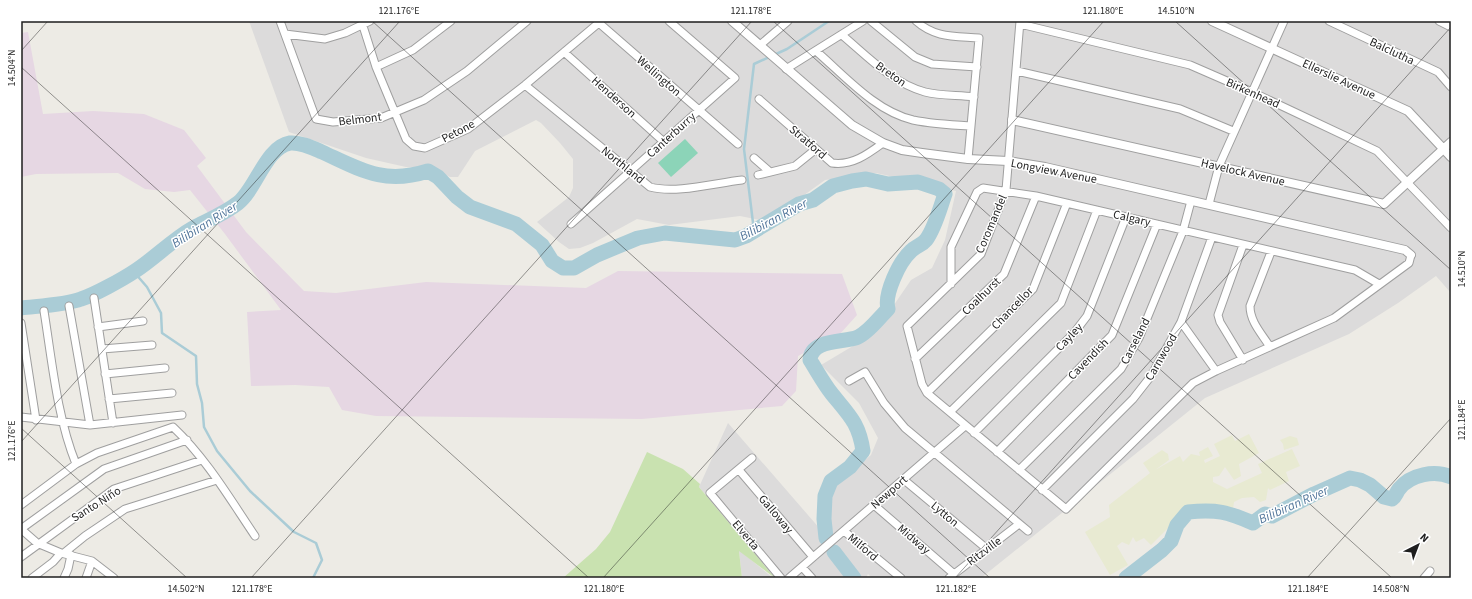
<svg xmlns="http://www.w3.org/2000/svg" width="1472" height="599" font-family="'Source Sans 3',sans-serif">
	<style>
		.residential { fill: #dcdbdb }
		.industrial { fill: #e6d7e3 }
		.farmland { fill: #e8ead2 }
		.grass { fill: #c9e2b0 }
		.pitch { fill: #8cd4b8 }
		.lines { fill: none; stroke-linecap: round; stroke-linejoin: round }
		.stream { stroke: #aaccd6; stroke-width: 2.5 }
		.river { stroke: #aaccd6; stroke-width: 15 }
		.minor-casing { stroke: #9f9f9f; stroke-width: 9 }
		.tertiary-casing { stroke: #9f9f9f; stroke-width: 10 }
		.minor { stroke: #fff; stroke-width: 7 }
		.tertiary { stroke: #fff; stroke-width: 8 }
		.ticks { fill: none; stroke: #1e1e1e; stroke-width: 1; stroke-opacity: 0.45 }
		.labels { text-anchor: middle; stroke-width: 3; stroke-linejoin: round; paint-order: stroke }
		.street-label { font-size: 12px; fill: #1e1e1e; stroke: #fff }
		.water-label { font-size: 13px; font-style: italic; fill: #52769b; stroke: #fff }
		.neatline { fill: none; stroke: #1e1e1e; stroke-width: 1.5 }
		.ticks-label { font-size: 10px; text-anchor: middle; fill: #1e1e1e }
	</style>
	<rect width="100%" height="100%" fill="#edebe5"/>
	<!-- residential -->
	<path class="residential" d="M 249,21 L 1451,21 L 1451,293 L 1436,276 L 1398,303 L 1349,334 L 1205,398 L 981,578 L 872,578 L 868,574 L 866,578 L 775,578 L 699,487 L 728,423 L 821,530 L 827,521 L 832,489 L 871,455 L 878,438 L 859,403 L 821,365 L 868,337 L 885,318 L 911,280 L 932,268 L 945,240 L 956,191 L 876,173 L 846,177 L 825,180 L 771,219 L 760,220 L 740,216 L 669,225 L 637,219 L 593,243 L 580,248 L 569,249 L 559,242 L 537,222 L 569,197 L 573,188 L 573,159 L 560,143 L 541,123 L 536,120 L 475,151 L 458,177 L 450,177 L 433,168 L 406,167 L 366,158 L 289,132 Z
		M 739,550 L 773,578 L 742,578 Z"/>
	<!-- industrial -->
	<path class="industrial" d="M 28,32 L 43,114 L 93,111 L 144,114 L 184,130 L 206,158 L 197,166 L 246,232 L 304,291 L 336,293 L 426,282 L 586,288 L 618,271 L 842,274 L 857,315 L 839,335 L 798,356 L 796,391 L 782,406 L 642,419 L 376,416 L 342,410 L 329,387 L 295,385 L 251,386 L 247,312 L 281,310 L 225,234 L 190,190 L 174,192 L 145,189 L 118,173 L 36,174 L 21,177 L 21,33 Z"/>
	<!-- farmland -->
	<path class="farmland" d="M 1249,434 L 1259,453 L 1239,464 L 1241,476 L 1234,480 L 1225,467 L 1219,476 L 1213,477 L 1213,482 L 1227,489 L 1262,473 L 1258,464 L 1292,449 L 1300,466 L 1286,472 L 1289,481 L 1270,490 L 1268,488 L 1266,500 L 1260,502 L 1254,497 L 1242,498 L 1234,502 L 1233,509 L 1208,507 L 1208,514 L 1179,514 L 1174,517 L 1168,528 L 1151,545 L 1144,538 L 1136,542 L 1133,537 L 1129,545 L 1122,542 L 1117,546 L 1128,565 L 1110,575 L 1085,532 L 1110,517 L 1109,505 L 1150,473 L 1143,463 L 1162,450 L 1168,454 L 1169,460 L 1155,470 L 1180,456 L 1183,462 L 1191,454 L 1200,456 L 1199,452 L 1208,447 L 1213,456 L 1204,460 L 1205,463 L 1220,456 L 1214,444 L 1232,435 L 1235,441 Z
		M 1290,436 L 1297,438 L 1299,445 L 1284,450 L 1283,444 L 1280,440 Z"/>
	<!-- grass -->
	<path class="grass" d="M 647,452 L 683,469 L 700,484 L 699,487 L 775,578 L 739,551 L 742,578 L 563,578 L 596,549 L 610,532 Z"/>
	<!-- pitch -->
	<path class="pitch" d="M 685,139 L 698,153 L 671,177 L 658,163 Z"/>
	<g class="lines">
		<!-- stream -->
		<path class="stream" d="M 754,231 L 744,149 L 754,64 L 787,49 L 829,21
			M 134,272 L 147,287 L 161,313 L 162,333 L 196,356 L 197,384 L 202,403 L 204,427 L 217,451 L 250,491 L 294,532 L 316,543 L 322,560 L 313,578"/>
		<!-- river -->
		<path class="river" d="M 21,308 C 38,306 65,305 81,299 C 94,295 123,279 135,271 C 155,258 172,240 193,228 C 208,220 224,214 238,203 C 256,189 266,147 290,143 C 301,142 313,148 322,152 C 361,170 384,185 428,171 L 438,177 L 457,197 L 470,207 L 516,224 L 542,245 L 552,261 L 563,268 L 574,268 L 597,255 L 638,238 L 665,233 L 735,240 L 746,236 L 799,204 L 813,200 L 833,186 L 852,181 L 866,179 L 888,184 L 918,182 L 939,189 L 945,194 C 940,208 935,228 926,240 C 922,245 916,246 911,251 C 899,262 884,294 888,309 C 879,318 869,332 858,337 C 846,343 811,338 810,360 C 817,371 824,384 832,394 C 849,415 859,423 863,451 L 850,467 L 831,481 L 825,496 L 824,519 L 826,538
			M 834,552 L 854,578
			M 1126,578 L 1162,550 L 1171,541 L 1177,525 L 1188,512 C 1217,509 1227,512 1253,523 L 1265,514 L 1272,516 L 1314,494 L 1350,478 L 1360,480 L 1370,485 L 1384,497 L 1392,499 C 1396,496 1396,493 1399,489 C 1411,474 1435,470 1451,477"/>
		<!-- minor casing -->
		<g class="minor-casing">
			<path id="minor" d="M 280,21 L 316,119 L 333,122 L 381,118 L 424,100 L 467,71 L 527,21
				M 871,21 L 915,57 L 932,64 L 977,67
				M 916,21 C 935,38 954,36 979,38 L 968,159
				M 1020,21 L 1006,190 L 981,254 L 907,326 L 922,384 L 927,393 L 1066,509 L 1193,383 L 1216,371 L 1334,318 L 1409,263 L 1411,255
				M 1329,21 L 1438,72 L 1451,87
				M 1439,21 L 1451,27
				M 599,23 L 738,144
				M 1020,24 L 1190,65 L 1252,92 L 1377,151 L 1451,228
				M 363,26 L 376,67 L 406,139 L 414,146 L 425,148 L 468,129 L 525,85 L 601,21
				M 285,34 L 325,39 L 345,33 L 370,21
				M 842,35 C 867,56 892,83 925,92 C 940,96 958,95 974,97
				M 760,45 L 788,21
				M 816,51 C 845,76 875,111 913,120 C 932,124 952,125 971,126
				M 564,52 L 664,142
				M 376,67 L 413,50 L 451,21
				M 786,69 L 863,21
				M 1017,71 L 1180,109 L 1233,131
				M 525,85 L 650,187 C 676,194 715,183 742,180
				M 759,99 L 832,163 C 852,166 868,154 883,143
				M 754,158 L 770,172
				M 758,175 L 795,166 L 816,149
				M 1209,204 L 1219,166 L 1284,21
				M 571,224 L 735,78 L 669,21
				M 1243,245 L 1218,315 L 1220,322 L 1243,360
				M 951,284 L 951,247 L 977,192 L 983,188 L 1036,196 L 1355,270 L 1379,284
				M 94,298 L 113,423
				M 69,306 L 90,425
				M 44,311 C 52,361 57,417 76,464
				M 1181,322 L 1216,371
				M 21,323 L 36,420
				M 98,327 L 143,321
				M 1270,347 C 1262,334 1250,322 1250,306 L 1271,252
				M 102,349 L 152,345
				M 915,359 L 1004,274 L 1036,196
				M 105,374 L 165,368
				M 849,381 L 865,372 L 884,403 L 905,428 L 1028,531
				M 927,393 L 1033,289 L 1067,203
				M 109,399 L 172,393
				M 950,412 L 1061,303 L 1097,210
				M 21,417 L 90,425 L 182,415
				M 974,433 L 1074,333 L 1087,316 L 1126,217
				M 997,452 L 1112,335 L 1157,224
				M 752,458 L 710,493 L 781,578
				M 739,470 L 813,557
				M 1019,470 L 1121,369 L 1139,338 L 1183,231 L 1191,201
				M 903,479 L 987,549
				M 1042,490 L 1133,399 L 1151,376 L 1181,322 L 1212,237
				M 21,505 L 76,464 L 97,453 L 173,427 C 206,458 230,499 255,536
				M 874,505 L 954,574
				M 21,529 L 104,469 L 187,440
				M 21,529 L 37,543 L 61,553 L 92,561 L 114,578
				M 844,531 L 901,578
				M 64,553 L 85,536 L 125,509 L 217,480
				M 21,557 L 114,489 L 202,460
				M 802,567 L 812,578
				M 32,578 L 53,562 L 61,553
				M 64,578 L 68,569 L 71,555
				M 86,578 L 92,561
				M 789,578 L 965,426
				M 949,578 L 1019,524
				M 1424,578 L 1430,571"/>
		</g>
		<!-- tertiary casing -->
		<g class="tertiary-casing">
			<path id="tertiary" d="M 732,21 L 852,125 L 883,143 L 902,150 L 922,153 L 968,159 L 1008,161 L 1045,167 L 1405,250 L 1411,255
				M 1212,21 L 1408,111 L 1451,157
				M 1012,120 L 1384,204 L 1451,142"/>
		</g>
		<!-- minor -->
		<use href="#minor" class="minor"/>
		<!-- tertiary -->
		<use href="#tertiary" class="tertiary"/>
	</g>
	<!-- ticks -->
	<path class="ticks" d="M 372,21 L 990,578M 773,21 L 1392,578M 1175,21 L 1451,270M 21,51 L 48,21M 21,67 L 589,578M 21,428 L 187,578M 21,442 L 400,21M 251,578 L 752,21M 603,578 L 1104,21M 955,578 L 1451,27M 1307,578 L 1451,418"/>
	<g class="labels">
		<!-- street labels -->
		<g class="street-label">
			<text transform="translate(1392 51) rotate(25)" y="4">Balclutha</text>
			<text transform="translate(891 74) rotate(35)" y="4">Breton</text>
			<text transform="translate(659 76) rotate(41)" y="4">Wellington</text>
			<text transform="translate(1339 79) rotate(25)" y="4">Ellerslie Avenue</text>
			<text transform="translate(1253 93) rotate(24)" y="4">Birkenhead</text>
			<text transform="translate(614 97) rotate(42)" y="4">Henderson</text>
			<text transform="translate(360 119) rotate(-7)" y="4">Belmont</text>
			<text transform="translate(458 131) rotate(-28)" y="4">Petone</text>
			<text transform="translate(671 135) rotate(-42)" y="4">Canterburry</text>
			<text transform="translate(808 142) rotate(41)" y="4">Stratford</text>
			<text transform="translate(623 165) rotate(39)" y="4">Northland</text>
			<text transform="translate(1054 171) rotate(11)" y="4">Longview Avenue</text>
			<text transform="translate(1243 172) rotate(13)" y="4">Havelock Avenue</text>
			<text transform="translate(1132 218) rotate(13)" y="4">Calgary</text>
			<text transform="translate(991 224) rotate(-67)" y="4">Coromandel</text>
			<text transform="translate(981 296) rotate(-44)" y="4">Coalhurst</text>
			<text transform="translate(1012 308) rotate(-46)" y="4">Chancellor</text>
			<text transform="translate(1069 337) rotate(-47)" y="4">Cayley</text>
			<text transform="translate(1135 341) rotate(-63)" y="4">Carseland</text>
			<text transform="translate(1161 357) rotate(-60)" y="4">Carnwood</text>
			<text transform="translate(1088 359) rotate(-46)" y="4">Cavendish</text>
			<text transform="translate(889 492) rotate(-41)" y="4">Newport</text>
			<text transform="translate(96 504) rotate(-32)" y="4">Santo Niño</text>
			<text transform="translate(776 514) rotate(50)" y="4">Galloway</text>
			<text transform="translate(945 514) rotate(40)" y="4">Lytton</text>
			<text transform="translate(746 535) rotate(50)" y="4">Elverta</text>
			<text transform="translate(914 539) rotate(41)" y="4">Midway</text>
			<text transform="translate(863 547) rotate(40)" y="4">Milford</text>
			<text transform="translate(984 551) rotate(-37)" y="4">Ritzville</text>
		</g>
		<!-- water labels -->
		<g class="water-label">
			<text transform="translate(773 219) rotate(-28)" y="5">Bilibiran River</text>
			<text transform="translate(204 224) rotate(-32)" y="5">Bilibiran River</text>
			<text transform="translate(1293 504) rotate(-24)" y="5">Bilibiran River</text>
		</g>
	</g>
	<!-- border -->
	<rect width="1472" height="599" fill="none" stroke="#ffffff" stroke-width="44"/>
	<!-- north arrow -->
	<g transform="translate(1418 545) rotate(42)" stroke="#ffffff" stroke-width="3" paint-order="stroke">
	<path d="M0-3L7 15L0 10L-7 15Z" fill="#1e1e1e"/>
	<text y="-6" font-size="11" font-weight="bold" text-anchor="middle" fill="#1e1e1e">N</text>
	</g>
	<rect x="22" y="22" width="1428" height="555" class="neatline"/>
	<g class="ticks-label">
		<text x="399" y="14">121.176°E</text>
		<text x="751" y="14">121.178°E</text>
		<text x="1103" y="14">121.180°E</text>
		<text x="1176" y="14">14.510°N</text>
		<text transform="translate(11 68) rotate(-90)" y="4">14.504°N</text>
		<text transform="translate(1461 269) rotate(-90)" y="4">14.510°N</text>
		<text transform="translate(1461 420) rotate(-90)" y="4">121.184°E</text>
		<text transform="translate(11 441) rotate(-90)" y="4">121.176°E</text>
		<text x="186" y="592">14.502°N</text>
		<text x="252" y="592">121.178°E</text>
		<text x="604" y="592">121.180°E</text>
		<text x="956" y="592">121.182°E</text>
		<text x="1308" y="592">121.184°E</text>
		<text x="1391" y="592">14.508°N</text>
	</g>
</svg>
